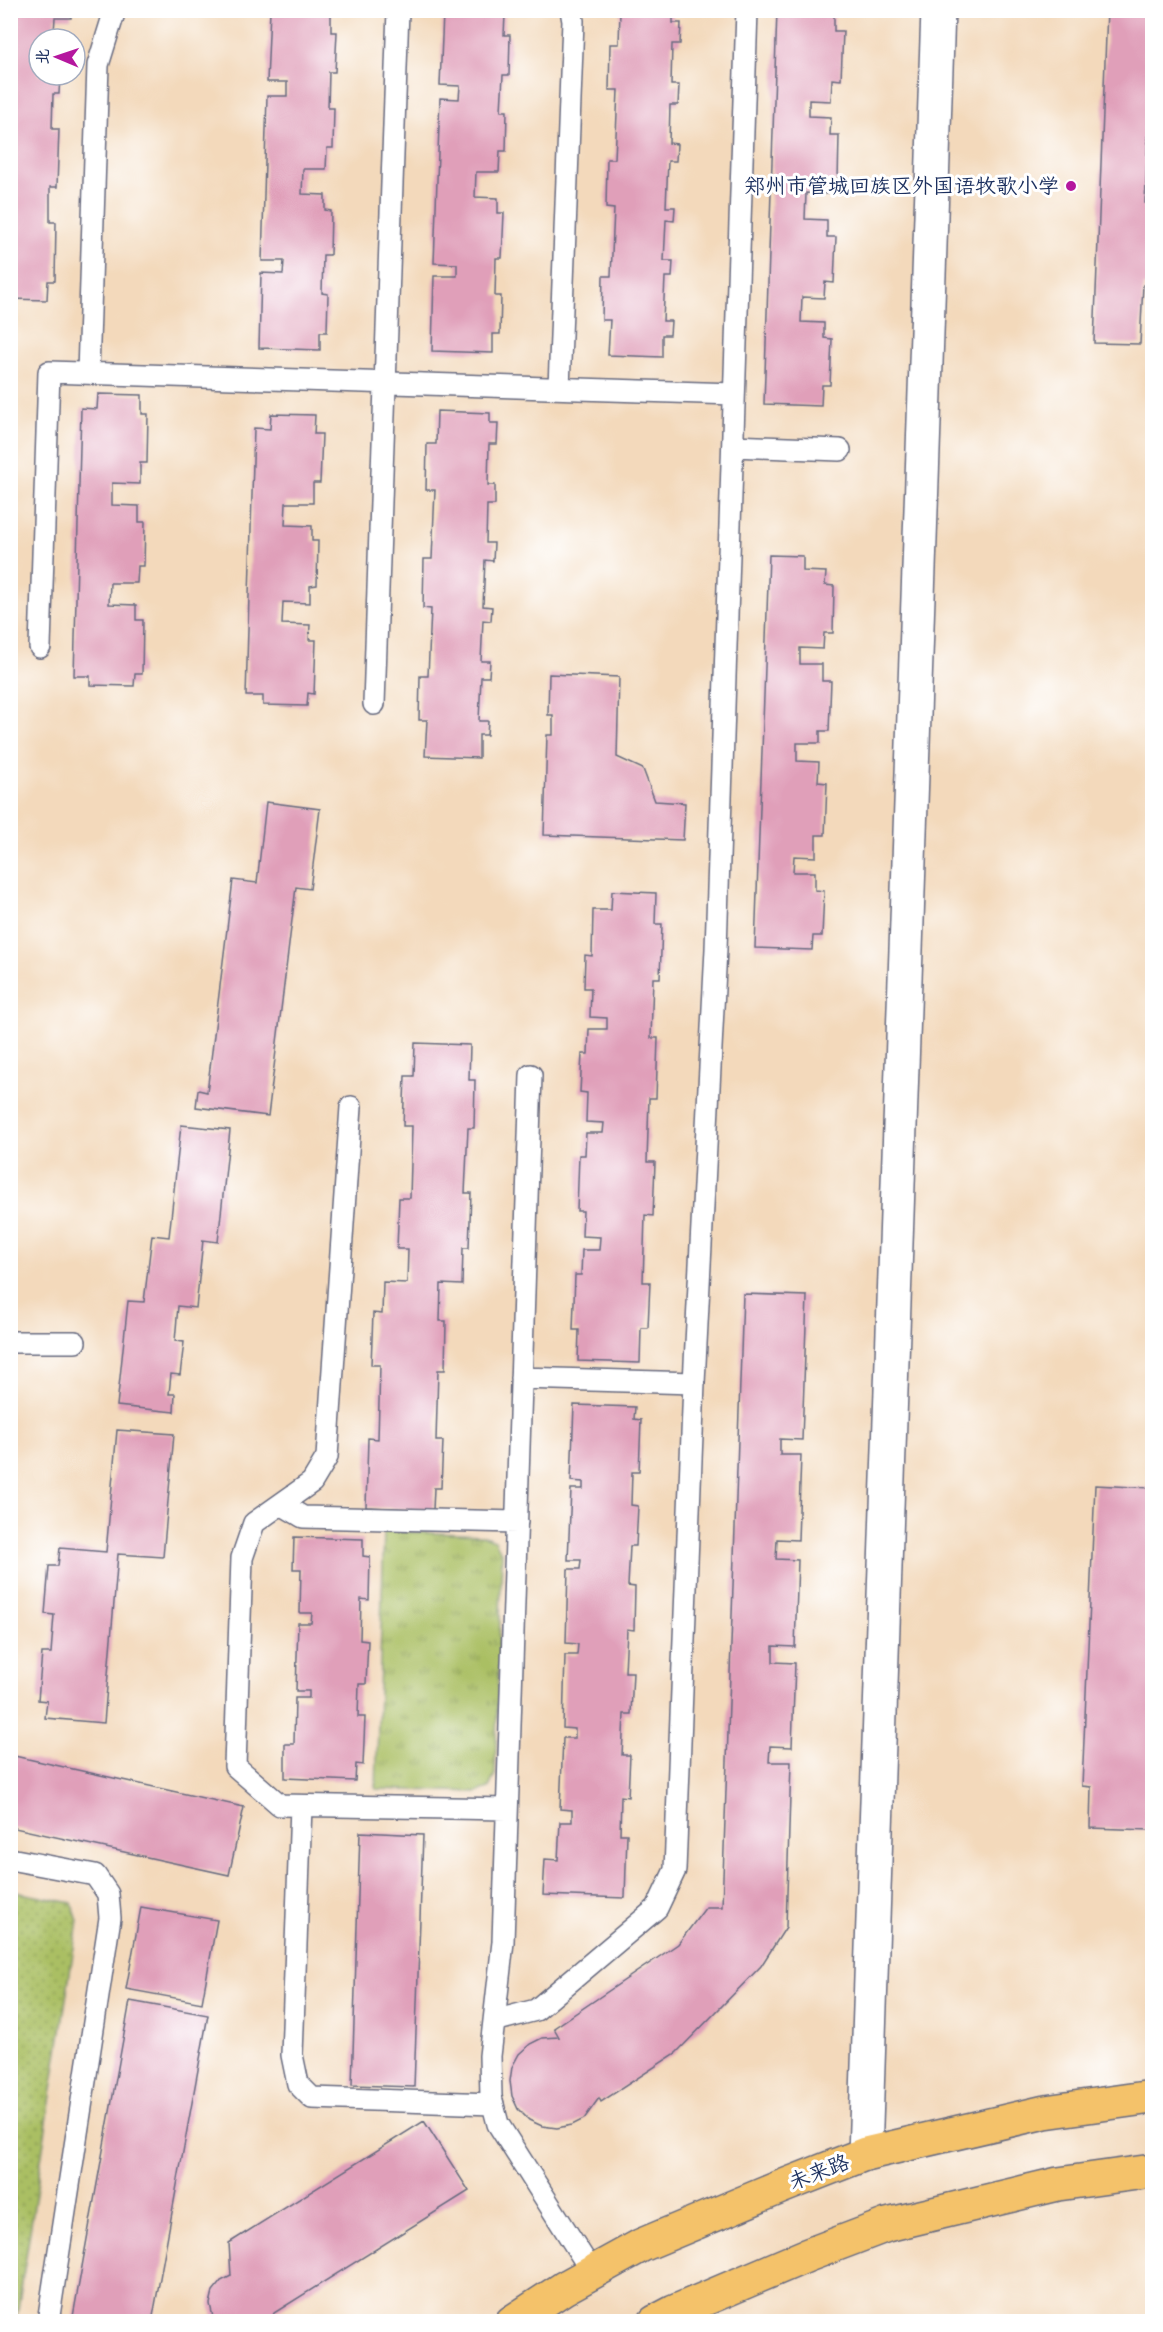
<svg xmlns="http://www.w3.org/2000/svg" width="1163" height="2332" font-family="'Patrick Hand','LXGW WenKai TC',sans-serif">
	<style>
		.grass { fill: url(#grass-tufts); stroke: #627760; stroke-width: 1.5 }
		.garden { fill: url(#garden-dots); stroke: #627760; stroke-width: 1.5 }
		.building { fill: #e09fb9 }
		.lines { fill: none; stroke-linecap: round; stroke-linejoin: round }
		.service-casing { stroke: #676a7f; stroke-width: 24 }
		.minor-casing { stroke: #676a7f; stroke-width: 36 }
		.primary-casing { stroke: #676a7f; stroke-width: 36 }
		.service { stroke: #fff; stroke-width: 21 }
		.minor { stroke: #fff; stroke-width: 33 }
		.primary { stroke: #f4c26a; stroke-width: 33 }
		.poi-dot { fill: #b5179e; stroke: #fff; stroke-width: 2 }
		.labels { text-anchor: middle; stroke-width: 6; stroke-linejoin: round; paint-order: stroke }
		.poi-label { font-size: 21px; fill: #1b2f5e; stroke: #fff; text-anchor: end }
		.street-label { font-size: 21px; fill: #1b2f5e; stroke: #fff }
	</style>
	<defs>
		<pattern id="grass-tufts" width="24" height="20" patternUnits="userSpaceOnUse" patternTransform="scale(1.5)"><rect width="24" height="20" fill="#aabf63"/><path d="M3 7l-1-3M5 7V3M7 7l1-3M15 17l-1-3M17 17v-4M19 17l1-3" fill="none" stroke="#8a9c55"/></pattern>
		<pattern id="garden-dots" width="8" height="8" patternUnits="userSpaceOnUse" patternTransform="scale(1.5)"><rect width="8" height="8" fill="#aabf63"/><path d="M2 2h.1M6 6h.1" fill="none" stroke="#8a9c55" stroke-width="1.8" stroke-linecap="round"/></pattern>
	</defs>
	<rect width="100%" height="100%" fill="#fff"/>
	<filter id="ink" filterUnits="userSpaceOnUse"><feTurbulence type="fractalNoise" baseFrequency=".0167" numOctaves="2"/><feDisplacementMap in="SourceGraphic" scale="12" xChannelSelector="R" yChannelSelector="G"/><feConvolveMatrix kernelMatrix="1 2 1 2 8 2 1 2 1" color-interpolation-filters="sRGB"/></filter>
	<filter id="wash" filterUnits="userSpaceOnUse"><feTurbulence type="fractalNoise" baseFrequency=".008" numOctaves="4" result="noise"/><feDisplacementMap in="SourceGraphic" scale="24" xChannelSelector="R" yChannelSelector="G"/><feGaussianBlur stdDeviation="1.35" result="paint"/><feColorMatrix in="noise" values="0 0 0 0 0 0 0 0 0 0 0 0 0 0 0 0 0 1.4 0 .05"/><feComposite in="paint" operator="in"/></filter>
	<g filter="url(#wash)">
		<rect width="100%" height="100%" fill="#f3d9bb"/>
		<!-- grass -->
		<path class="grass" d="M 384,1531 L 482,1535 L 495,1540 L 502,1554 L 495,1774 L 489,1788 L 477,1792 L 376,1789 Z"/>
		<!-- garden -->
		<path class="garden" d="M 10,1891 L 72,1903 L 78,1921 L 16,2322 L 10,2321 Z"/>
		<g id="blocks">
			<!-- building -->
			<path class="building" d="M 10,10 L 71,10 L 71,18 L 55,18 L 54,32 L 62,32 L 61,39 L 39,39 L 39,75 L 60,75 L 59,94 L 53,94 L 52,129 L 59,129 L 57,187 L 50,187 L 50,222 L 56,222 L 55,281 L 48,281 L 47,300 L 10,299 Z
				M 270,10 L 331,12 L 331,32 L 337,32 L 335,72 L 329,72 L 328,108 L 334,108 L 333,148 L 327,148 L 326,169 L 303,169 L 302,194 L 325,195 L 325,210 L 331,211 L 330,255 L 323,255 L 322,293 L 328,294 L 327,332 L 320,332 L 320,350 L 259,348 L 261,273 L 283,274 L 284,261 L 262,261 L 267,96 L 287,96 L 287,82 L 267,82 Z
				M 777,10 L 812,10 L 812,13 L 834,13 L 834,31 L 843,31 L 841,80 L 832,79 L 831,101 L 809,100 L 809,116 L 831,117 L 830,135 L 839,135 L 838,181 L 829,181 L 828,194 L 806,193 L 805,219 L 827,220 L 827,237 L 836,237 L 834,283 L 825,282 L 824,298 L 802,297 L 801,322 L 824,323 L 824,338 L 832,339 L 830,385 L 822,385 L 821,406 L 764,404 Z
				M 1107,10 L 1152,10 L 1152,88 L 1150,88 L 1145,203 L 1152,203 L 1152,285 L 1143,285 L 1140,344 L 1094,343 Z
				M 620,11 L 673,12 L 673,23 L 681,23 L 680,44 L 672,44 L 671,85 L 679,85 L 678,105 L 670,105 L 669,143 L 677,144 L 676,161 L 668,161 L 666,207 L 675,207 L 674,221 L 666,220 L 664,261 L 673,261 L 672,277 L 665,277 L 663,321 L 671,321 L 670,335 L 662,335 L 662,357 L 608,355 L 610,320 L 602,320 L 603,276 L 611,276 L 614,209 L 606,208 L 607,159 L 615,159 L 618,90 L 609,90 L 610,44 L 619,44 Z
				M 443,13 L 505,15 L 504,35 L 510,35 L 509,75 L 503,75 L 501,111 L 507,111 L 506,151 L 500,151 L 499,172 L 476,172 L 475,197 L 498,198 L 498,213 L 504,213 L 502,258 L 496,258 L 495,296 L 501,296 L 500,334 L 493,334 L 493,353 L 432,351 L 434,276 L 457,276 L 457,264 L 434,263 L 440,98 L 459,99 L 460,86 L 440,85 Z
				M 98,394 L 142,395 L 142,414 L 148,414 L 147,463 L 140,463 L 140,484 L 112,483 L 112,505 L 139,506 L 139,522 L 145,522 L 144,566 L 138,566 L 137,583 L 110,583 L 109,604 L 136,605 L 136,620 L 143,620 L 142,674 L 135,674 L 134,686 L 90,685 L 90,676 L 74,676 L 81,408 L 97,409 Z
				M 437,411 L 490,413 L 490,423 L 498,423 L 497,444 L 489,444 L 488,485 L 495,485 L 495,505 L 487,505 L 486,543 L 494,543 L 493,561 L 485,560 L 483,606 L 492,607 L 491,621 L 483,620 L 481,661 L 490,661 L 489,677 L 481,677 L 479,721 L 488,721 L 487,735 L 479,735 L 479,758 L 425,756 L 427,720 L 419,720 L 420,676 L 428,676 L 431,609 L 423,608 L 424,559 L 432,559 L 435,490 L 426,490 L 427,444 L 436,444 Z
				M 271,414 L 315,415 L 314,434 L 322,434 L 320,483 L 313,483 L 313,503 L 286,503 L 285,525 L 312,526 L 312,541 L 318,541 L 317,585 L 310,586 L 310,603 L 283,602 L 282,624 L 310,625 L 309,640 L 316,640 L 314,694 L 308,693 L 307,706 L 263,705 L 263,696 L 246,696 L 254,428 L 270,429 Z
				M 769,555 L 803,556 L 803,571 L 826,572 L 825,585 L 834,586 L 833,633 L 824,633 L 823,649 L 800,648 L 800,664 L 822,664 L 822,681 L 831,681 L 829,731 L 820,731 L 820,743 L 797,743 L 797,761 L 819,762 L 818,782 L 827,783 L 825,835 L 816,835 L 816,857 L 794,856 L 793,872 L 815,872 L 815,890 L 824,891 L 822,936 L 813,936 L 812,950 L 755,948 Z
				M 549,674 L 619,677 L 617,757 L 643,769 L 655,801 L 685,803 L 683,840 L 544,835 L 547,735 L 553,735 L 553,715 L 548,715 Z
				M 266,802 L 320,809 L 310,889 L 296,887 L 268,1116 L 196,1107 L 198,1090 L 207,1092 L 233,880 L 257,883 Z
				M 612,891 L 656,893 L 655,924 L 662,924 L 660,978 L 653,978 L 651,1038 L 658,1038 L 656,1098 L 649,1098 L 647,1162 L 655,1162 L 653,1216 L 645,1215 L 643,1282 L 650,1282 L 648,1328 L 641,1328 L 640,1363 L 578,1361 L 579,1330 L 573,1330 L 575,1275 L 581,1275 L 582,1250 L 599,1250 L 600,1237 L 582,1236 L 583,1211 L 577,1211 L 579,1155 L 585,1155 L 586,1133 L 603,1133 L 604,1123 L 586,1122 L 587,1093 L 580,1092 L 582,1054 L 588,1054 L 589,1029 L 607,1029 L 607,1018 L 590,1017 L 591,988 L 584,988 L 585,955 L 592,956 L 593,910 L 611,910 Z
				M 415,1043 L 470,1045 L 469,1080 L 475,1080 L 474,1128 L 468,1128 L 465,1193 L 471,1193 L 469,1248 L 463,1248 L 462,1285 L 441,1284 L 440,1321 L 446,1321 L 445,1370 L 438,1370 L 436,1441 L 443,1441 L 441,1488 L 434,1488 L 433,1510 L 366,1507 L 368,1438 L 378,1439 L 380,1365 L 371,1365 L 373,1313 L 382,1314 L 383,1282 L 407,1283 L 408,1249 L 397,1249 L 399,1198 L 410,1198 L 412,1126 L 403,1126 L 405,1076 L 414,1076 Z
				M 181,1125 L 230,1130 L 218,1242 L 203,1240 L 196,1308 L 178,1306 L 175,1341 L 184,1342 L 180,1375 L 171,1374 L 169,1394 L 175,1394 L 174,1412 L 117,1406 L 128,1301 L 144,1302 L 152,1235 L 169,1237 Z
				M 743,1294 L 807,1296 L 802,1440 L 780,1439 L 780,1455 L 801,1455 L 798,1540 L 777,1539 L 776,1559 L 798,1560 L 795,1647 L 773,1646 L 773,1662 L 795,1663 L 792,1747 L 770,1746 L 769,1762 L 791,1762 L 786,1927 L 761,1966 L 676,2053 L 601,2102 L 599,2098 L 584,2119 L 572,2125 L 557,2128 L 542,2126 L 529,2120 L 518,2109 L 512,2096 L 510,2081 L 512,2067 L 519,2054 L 530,2044 L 542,2038 L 559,2037 L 554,2028 L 678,1944 L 706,1907 L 722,1907 Z
				M 574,1405 L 635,1407 L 634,1419 L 641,1420 L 639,1472 L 632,1472 L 631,1505 L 638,1506 L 636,1546 L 630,1546 L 628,1586 L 635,1587 L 634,1630 L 627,1629 L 625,1672 L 633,1672 L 631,1714 L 624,1714 L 622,1755 L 630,1755 L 628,1797 L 621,1796 L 620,1834 L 627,1834 L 625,1898 L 543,1895 L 545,1859 L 558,1860 L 560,1822 L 572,1822 L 572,1810 L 560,1809 L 563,1738 L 575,1738 L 575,1729 L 563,1728 L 565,1655 L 577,1655 L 578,1644 L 566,1643 L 568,1569 L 580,1569 L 581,1560 L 568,1560 L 571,1489 L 583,1489 L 583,1482 L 571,1481 Z
				M 117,1430 L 174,1434 L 163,1557 L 118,1554 L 104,1723 L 45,1718 L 47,1701 L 38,1700 L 42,1653 L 51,1653 L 54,1615 L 45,1614 L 49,1566 L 58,1566 L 60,1548 L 106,1552 Z
				M 1095,1485 L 1152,1488 L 1152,1830 L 1090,1828 L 1091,1787 L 1082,1786 Z
				M 294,1537 L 363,1539 L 363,1556 L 370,1557 L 369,1600 L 361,1599 L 360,1640 L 368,1641 L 366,1684 L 359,1684 L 358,1717 L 365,1717 L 363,1765 L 356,1764 L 355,1781 L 285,1778 L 285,1744 L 294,1744 L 295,1698 L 309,1698 L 309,1691 L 296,1691 L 298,1623 L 311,1623 L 312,1613 L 300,1613 L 301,1569 L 293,1569 Z
				M 10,1755 L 244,1807 L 229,1875 L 10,1827 Z
				M 360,1832 L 423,1835 L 414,2087 L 352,2085 Z
				M 141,1907 L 217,1920 L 202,2003 L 126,1989 Z
				M 130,2001 L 208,2015 L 152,2322 L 72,2322 Z
				M 424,2121 L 469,2191 L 274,2313 L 270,2322 L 214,2322 L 210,2304 L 213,2291 L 221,2281 L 231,2276 L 229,2243 Z"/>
		</g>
	</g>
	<g filter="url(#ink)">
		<use href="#blocks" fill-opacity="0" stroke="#676a7f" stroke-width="1.5"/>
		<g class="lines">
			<!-- service casing -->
			<g class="service-casing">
				<path id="service" d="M 88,373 L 98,65 L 115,10
					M 559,388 L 573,21 L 571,10
					M 733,446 L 840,450
					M 40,647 L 49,372 L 734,394
					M 374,704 L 398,10
					M 531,1075 L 503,1942 L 490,2056 L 491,2097 L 498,2124 L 592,2272
					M 351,1107 L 327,1457 L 312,1482 L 254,1523 L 242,1558 L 235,1766 L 280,1805 L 507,1809
					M 10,1342 L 75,1342
					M 521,1378 L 694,1383
					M 281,1504 L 303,1517 L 517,1522
					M 301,1806 L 292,2055 L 298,2084 L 312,2098 L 493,2104
					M 10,1859 L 95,1875 L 108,1894 L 110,1918 L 48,2322
					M 494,2021 L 536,2010 L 657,1908 L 675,1870 L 694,1383 L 716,949 L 747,10"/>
			</g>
			<!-- minor casing -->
			<g class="minor-casing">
				<path id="minor" d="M 865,2154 L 938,10"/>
			</g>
			<!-- primary casing -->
			<g class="primary-casing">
				<path id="primary" d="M 512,2322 L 564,2288 L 642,2245 L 781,2187 L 865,2154 L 1045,2112 L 1152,2097
					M 655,2322 L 674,2312 L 808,2255 L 887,2225 L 1058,2184 L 1152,2171"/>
			</g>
			<!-- service -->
			<use href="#service" class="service"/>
			<!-- minor -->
			<use href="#minor" class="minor"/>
			<!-- primary -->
			<use href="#primary" class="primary"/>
		</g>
	</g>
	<!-- markers -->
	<circle class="poi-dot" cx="1071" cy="186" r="6"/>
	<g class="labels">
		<!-- poi labels -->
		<g class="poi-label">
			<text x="1059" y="193">郑州市管城回族区外国语牧歌小学</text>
		</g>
		<!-- street labels -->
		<g class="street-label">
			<text transform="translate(819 2172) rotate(-21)" y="7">未来路</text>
		</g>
	</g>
	<!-- margin -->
	<rect width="1163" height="2332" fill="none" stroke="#fff" stroke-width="36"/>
	<!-- north arrow -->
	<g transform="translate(57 57) rotate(272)"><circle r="28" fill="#ffffff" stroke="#a4acbf" stroke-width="1.5"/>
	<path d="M0-4.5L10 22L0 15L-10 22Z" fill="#b5179e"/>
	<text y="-9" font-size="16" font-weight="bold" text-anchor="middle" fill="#1b2f5e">北</text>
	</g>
</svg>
